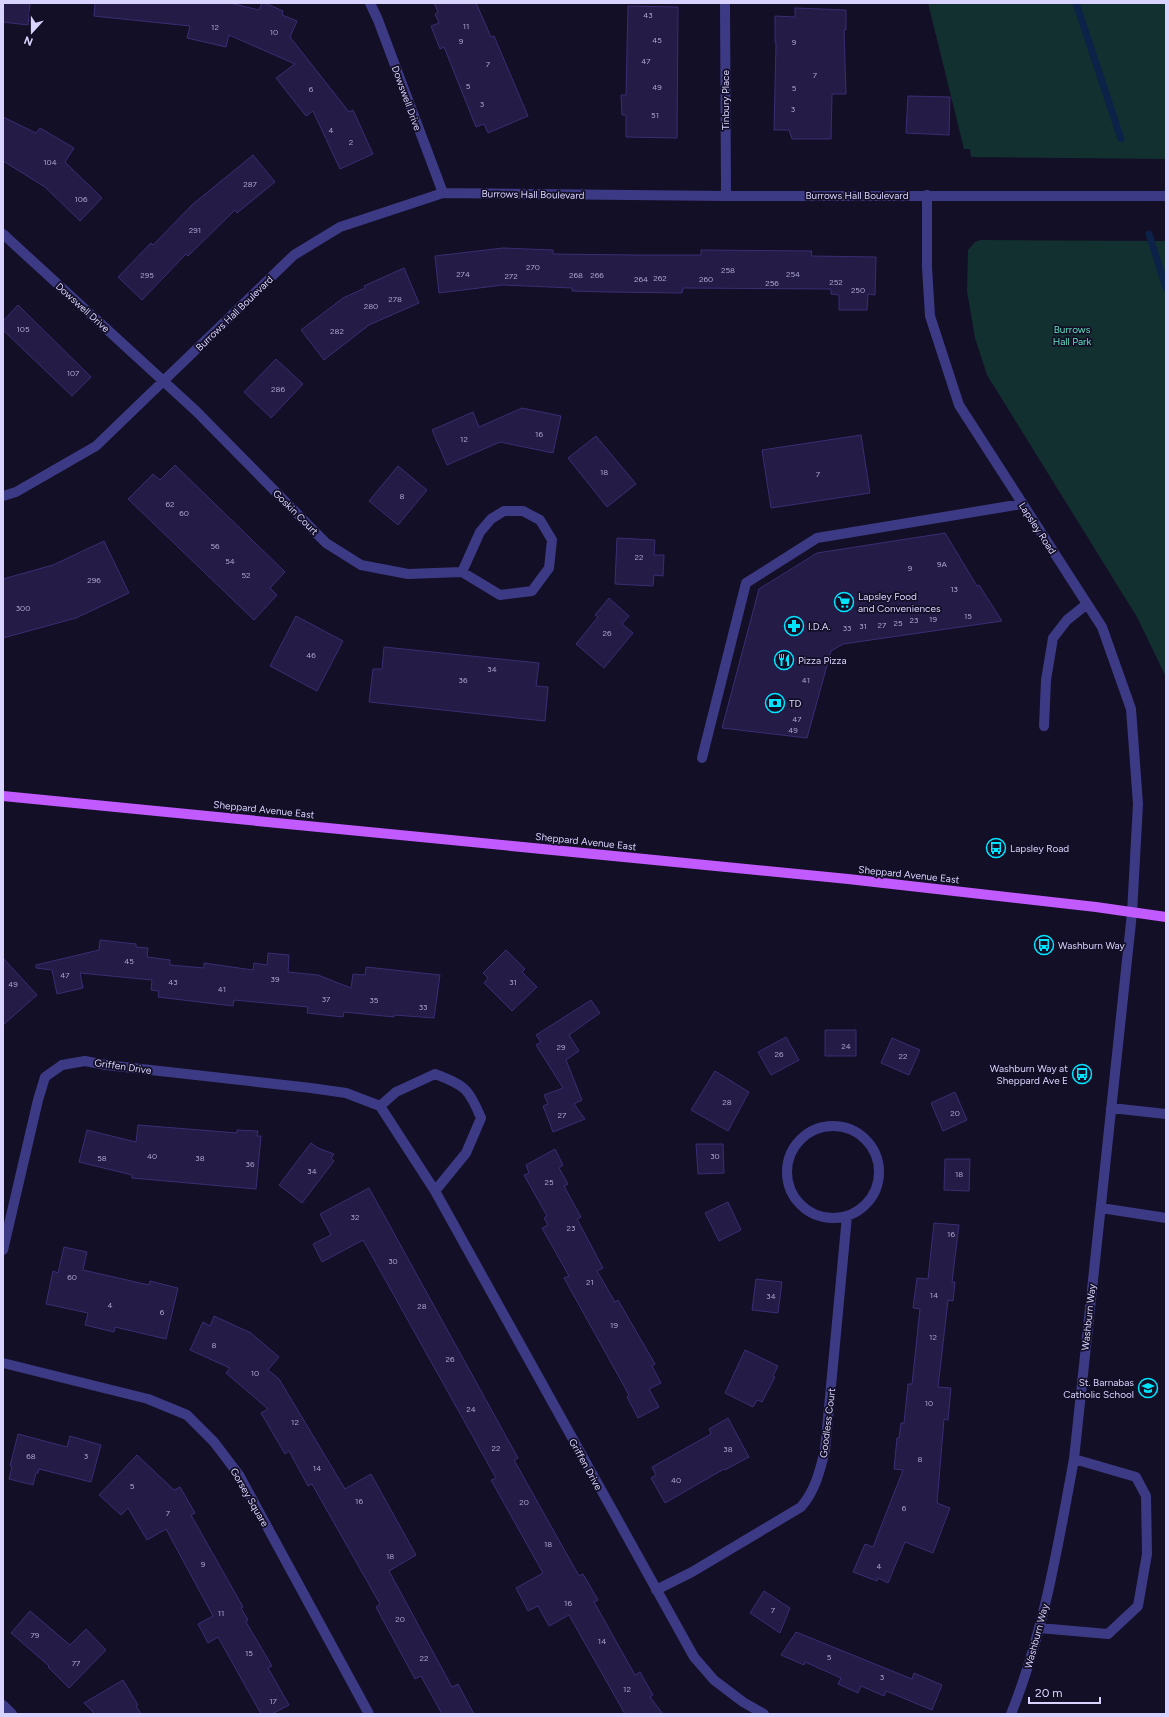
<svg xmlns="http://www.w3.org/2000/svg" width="1169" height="1717" font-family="Figtree,sans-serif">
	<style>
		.green { fill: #12302f }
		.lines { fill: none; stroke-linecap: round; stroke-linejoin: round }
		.stream { stroke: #0c2248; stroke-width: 7 }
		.building { fill: #241b47; stroke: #3b2d73 }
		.minor { stroke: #3d3a85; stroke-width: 10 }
		.major { stroke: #c25bff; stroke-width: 10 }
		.labels { text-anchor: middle; stroke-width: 3.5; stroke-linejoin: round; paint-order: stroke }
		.number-label { font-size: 8px; fill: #aca6d1 }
		.street-label { font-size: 10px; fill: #d9d4ff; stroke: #130f26 }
		.park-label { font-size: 10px; fill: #5fe0c0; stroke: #130f26 }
		.poi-label { font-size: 10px; fill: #d9d4ff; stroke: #130f26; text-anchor: start }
	</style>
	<rect width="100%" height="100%" fill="#130f26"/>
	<!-- green -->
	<path class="green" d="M 928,3 L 1166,3 L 1166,159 L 971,157 L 970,149 L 964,149 Z
		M 981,240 L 1166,241 L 1166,677 L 1137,617 L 987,375 L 975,338 L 967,291 L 968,250 L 975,242 Z"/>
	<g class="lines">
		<!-- stream -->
		<path class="stream" d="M 1076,3 L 1121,139
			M 1149,234 L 1166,288"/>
	</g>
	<!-- building -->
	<path class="building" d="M 3,3 L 30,3 L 28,25 L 3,22 Z
		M 95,3 L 230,3 L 259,10 L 262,3 L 265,3 L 283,11 L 282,15 L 297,21 L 290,37 L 349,112 L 353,110 L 373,154 L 340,169 L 313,111 L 306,116 L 276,78 L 295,64 L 229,35 L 226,47 L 187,38 L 190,26 L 94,16 Z
		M 434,3 L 476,3 L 491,37 L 494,36 L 528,116 L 488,133 L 484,124 L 476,127 L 444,47 L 440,49 L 431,26 L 439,23 L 435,14 L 438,12 Z
		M 628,6 L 678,7 L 677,138 L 626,137 L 626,115 L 622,115 L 621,95 L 626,95 Z
		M 795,8 L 846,10 L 846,30 L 844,30 L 846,94 L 832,94 L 831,139 L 792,139 L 789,130 L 774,130 L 776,43 L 775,43 L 775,16 L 795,17 Z
		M 908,96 L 950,97 L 949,135 L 906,133 Z
		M 3,117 L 36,133 L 40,128 L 74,148 L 65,162 L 102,198 L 80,221 L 45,187 L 3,161 Z
		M 253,155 L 275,182 L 237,213 L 235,210 L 188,256 L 186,254 L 142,300 L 118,277 L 151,243 L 153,245 L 193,204 Z
		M 503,248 L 553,250 L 553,254 L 637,255 L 701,255 L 701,250 L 812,251 L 811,256 L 876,257 L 875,295 L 868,294 L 867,310 L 839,310 L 839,295 L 831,294 L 831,289 L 683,288 L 682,293 L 607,292 L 572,291 L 572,288 L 503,285 L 439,293 L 435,256 Z
		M 404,268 L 419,303 L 369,325 L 324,360 L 301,330 L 343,298 L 365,288 L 364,286 Z
		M 18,305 L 91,377 L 72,396 L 3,330 L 3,321 Z
		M 276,359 L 303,384 L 271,418 L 244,392 Z
		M 522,408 L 561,416 L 553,453 L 500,442 L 447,465 L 432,430 L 473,412 L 479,427 Z
		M 861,435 L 870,493 L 771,508 L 762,450 Z
		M 596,436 L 636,484 L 607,507 L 568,458 Z
		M 175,465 L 285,572 L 270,588 L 277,595 L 254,620 L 128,499 L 153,474 L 160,480 Z
		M 398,466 L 427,490 L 398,525 L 369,501 Z
		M 945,533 L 977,586 L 979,585 L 1002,621 L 843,644 L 831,651 L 807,738 L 722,728 L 759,589 L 817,553 Z
		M 617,538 L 655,540 L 654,555 L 664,555 L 663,576 L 654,575 L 653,586 L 615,584 Z
		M 104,541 L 129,593 L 76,618 L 3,638 L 3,579 L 53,565 Z
		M 609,598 L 629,616 L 622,624 L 633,633 L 604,668 L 576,644 L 598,617 L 595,615 Z
		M 296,616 L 343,641 L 317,691 L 270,666 Z
		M 384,647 L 539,663 L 536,686 L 548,687 L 545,721 L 369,702 L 373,669 L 382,669 Z
		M 100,940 L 136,944 L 136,947 L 148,948 L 147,957 L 170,960 L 170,965 L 204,968 L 204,963 L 253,970 L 254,963 L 267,965 L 268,953 L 289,955 L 288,972 L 318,975 L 351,988 L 353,974 L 365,975 L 366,967 L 440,975 L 434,1018 L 394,1015 L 394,1017 L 344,1012 L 343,1017 L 307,1013 L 308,1007 L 234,1000 L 233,1006 L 158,997 L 159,991 L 151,990 L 152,980 L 80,973 L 83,988 L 57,994 L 52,970 L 36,968 L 36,965 L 99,950 Z
		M 506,950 L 525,969 L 522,972 L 537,987 L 512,1011 L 484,983 L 488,978 L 483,973 Z
		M 3,958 L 37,995 L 3,1025 Z
		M 591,1000 L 600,1013 L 569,1035 L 579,1051 L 566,1060 L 582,1100 L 574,1104 L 585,1119 L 553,1132 L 543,1106 L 548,1104 L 544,1095 L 563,1088 L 536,1045 L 541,1042 L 536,1035 Z
		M 825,1030 L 856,1030 L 856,1056 L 825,1056 Z
		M 786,1037 L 799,1060 L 771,1075 L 758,1052 Z
		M 892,1038 L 920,1050 L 909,1075 L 881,1063 Z
		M 715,1071 L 749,1092 L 728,1131 L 691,1110 Z
		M 955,1092 L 967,1120 L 943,1131 L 931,1103 Z
		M 138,1125 L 237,1133 L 237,1130 L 258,1131 L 257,1136 L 261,1136 L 256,1189 L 132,1178 L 132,1175 L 79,1162 L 87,1130 L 136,1142 Z
		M 311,1143 L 318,1148 L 334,1154 L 331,1158 L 334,1161 L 302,1203 L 279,1185 Z
		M 696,1144 L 723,1144 L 724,1173 L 698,1174 Z
		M 555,1149 L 563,1165 L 559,1168 L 568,1184 L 564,1186 L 581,1217 L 577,1219 L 603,1268 L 597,1271 L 615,1302 L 618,1300 L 655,1364 L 652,1366 L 661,1383 L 649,1389 L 659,1407 L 638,1418 L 627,1397 L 629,1395 L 564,1278 L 569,1276 L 542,1228 L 548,1225 L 544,1218 L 547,1216 L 524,1175 L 529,1173 L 526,1165 Z
		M 945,1159 L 970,1159 L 969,1191 L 944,1190 Z
		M 369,1188 L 518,1458 L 514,1460 L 579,1576 L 583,1574 L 598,1600 L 594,1602 L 635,1675 L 640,1672 L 653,1695 L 650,1697 L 663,1714 L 625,1714 L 569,1615 L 549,1626 L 538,1606 L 528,1611 L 516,1588 L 543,1573 L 491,1480 L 496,1478 L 363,1240 L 322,1262 L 313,1244 L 331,1235 L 320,1214 Z
		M 728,1202 L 741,1230 L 719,1241 L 705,1213 Z
		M 934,1223 L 959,1225 L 952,1282 L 955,1282 L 953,1301 L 948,1300 L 938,1387 L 951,1388 L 948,1420 L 944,1419 L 937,1503 L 950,1508 L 933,1553 L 905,1542 L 888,1583 L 878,1578 L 877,1581 L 853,1572 L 865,1544 L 873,1547 L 903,1470 L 894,1469 L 897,1438 L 899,1438 L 901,1423 L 904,1423 L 908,1384 L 912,1384 L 920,1309 L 913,1308 L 917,1278 L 928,1279 Z
		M 64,1247 L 87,1252 L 83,1270 L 149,1285 L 150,1281 L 178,1288 L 166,1339 L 115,1327 L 114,1332 L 85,1325 L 88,1313 L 46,1304 L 53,1271 L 58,1273 Z
		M 756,1279 L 782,1282 L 778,1313 L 752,1310 Z
		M 214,1316 L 251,1333 L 279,1357 L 268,1370 L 279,1379 L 345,1489 L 371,1474 L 416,1555 L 389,1571 L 452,1687 L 458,1684 L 474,1714 L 442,1714 L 421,1676 L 415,1679 L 376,1607 L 380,1604 L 312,1484 L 308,1486 L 289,1451 L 285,1454 L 261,1413 L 268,1409 L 226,1373 L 230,1368 L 190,1350 L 203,1322 L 210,1326 Z
		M 745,1350 L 778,1366 L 773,1376 L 775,1377 L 762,1402 L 757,1400 L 753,1407 L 725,1393 Z
		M 728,1418 L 749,1457 L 725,1470 L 724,1469 L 665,1503 L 651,1478 L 656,1475 L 652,1467 L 711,1434 L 709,1429 Z
		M 18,1434 L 67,1447 L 70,1436 L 101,1445 L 91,1482 L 39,1469 L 38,1473 L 36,1473 L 33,1485 L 9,1479 L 12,1467 L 10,1466 Z
		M 137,1455 L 174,1490 L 180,1487 L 195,1513 L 191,1515 L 243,1607 L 241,1608 L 248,1620 L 246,1622 L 272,1666 L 268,1668 L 289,1705 L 272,1714 L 261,1714 L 218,1637 L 208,1643 L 198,1624 L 213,1616 L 166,1529 L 147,1540 L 128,1508 L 121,1515 L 99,1495 Z
		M 764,1591 L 790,1608 L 780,1633 L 750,1613 Z
		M 30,1611 L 70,1645 L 86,1629 L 106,1650 L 69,1688 L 48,1667 L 49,1666 L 11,1633 Z
		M 796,1632 L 912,1679 L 914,1673 L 942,1685 L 932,1710 L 886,1691 L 884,1696 L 861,1686 L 858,1693 L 838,1684 L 841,1678 L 805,1662 L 804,1665 L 781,1655 Z
		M 123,1680 L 138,1705 L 136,1706 L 141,1714 L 95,1714 L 84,1703 Z"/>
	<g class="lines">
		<!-- minor -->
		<path class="minor" d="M 370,3 L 378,20 L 443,193
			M 725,3 L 726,196
			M 927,195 L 927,267 L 930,316 L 959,405 L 1102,627 L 1131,709 L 1138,804 L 1132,913 L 1074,1459 C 1058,1545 1044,1632 1011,1714
			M 3,234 L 196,411 L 326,543 L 361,565 L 408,574 L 462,572 L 500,595 L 532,591 L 549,568 L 552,540 L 540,520 L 523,511 L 504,511 L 491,519 L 480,532 L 462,572
			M 3,496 L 16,492 L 96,446 L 294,255 L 340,227 L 443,193 L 726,196 L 1166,196
			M 1044,726 L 1046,680 L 1053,638 L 1067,620 L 1087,604
			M 702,758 L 746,583 L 817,538 L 1022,504
			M 380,1106 L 396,1092 L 435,1074 C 465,1085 469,1089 481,1118 L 466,1153 L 435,1191
			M 1111,1108 L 1166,1114
			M787 1172a46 46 0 1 1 92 0a46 46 0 1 1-92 0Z
			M 1101,1208 L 1166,1218
			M 3,1250 L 38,1100 L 45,1077 L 62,1065 L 85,1061 L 106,1065 L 311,1088 L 346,1093 L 380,1106 L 435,1191 L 694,1657 L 714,1680 L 743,1702 L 764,1714
			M 3,1363 L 148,1399 L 187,1415 L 214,1442 L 239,1475 L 369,1714
			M 656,1590 L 692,1572 L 801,1507 C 815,1491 820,1471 825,1450 L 847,1216
			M 1039,1628 L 1108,1634 L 1138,1606 L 1147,1554 L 1146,1496 L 1136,1477 L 1074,1459
			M 3,1705 L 12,1714"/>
		<!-- major -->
		<path class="major" d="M 3,796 L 848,879 L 1096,907 L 1166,917"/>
	</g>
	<!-- icons -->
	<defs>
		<g id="supermarket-ring" transform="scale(1)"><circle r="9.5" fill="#130f26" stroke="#00e5ff" stroke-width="1.5"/><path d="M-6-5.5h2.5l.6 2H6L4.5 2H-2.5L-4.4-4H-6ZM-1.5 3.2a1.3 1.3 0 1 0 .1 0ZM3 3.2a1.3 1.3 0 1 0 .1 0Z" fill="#00e5ff"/></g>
		<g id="pharmacy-ring" transform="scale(1)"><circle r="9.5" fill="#130f26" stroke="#00e5ff" stroke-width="1.5"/><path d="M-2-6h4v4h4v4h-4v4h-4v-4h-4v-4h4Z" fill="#00e5ff"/></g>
		<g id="restaurant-ring" transform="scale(1)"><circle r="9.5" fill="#130f26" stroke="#00e5ff" stroke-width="1.5"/><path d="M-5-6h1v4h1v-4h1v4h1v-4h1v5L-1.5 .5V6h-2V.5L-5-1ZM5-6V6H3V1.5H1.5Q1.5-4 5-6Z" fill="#00e5ff"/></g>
		<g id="bank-ring" transform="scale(1)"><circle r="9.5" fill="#130f26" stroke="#00e5ff" stroke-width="1.5"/><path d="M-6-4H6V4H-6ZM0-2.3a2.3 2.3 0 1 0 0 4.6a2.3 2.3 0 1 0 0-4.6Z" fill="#00e5ff"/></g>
		<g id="bus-ring" transform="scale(1)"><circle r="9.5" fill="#130f26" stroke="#00e5ff" stroke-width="1.5"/><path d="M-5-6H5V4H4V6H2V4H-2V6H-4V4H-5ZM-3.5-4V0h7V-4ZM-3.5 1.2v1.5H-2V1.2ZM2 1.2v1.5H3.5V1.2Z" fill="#00e5ff"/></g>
		<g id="school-ring" transform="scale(1)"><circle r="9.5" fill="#130f26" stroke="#00e5ff" stroke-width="1.5"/><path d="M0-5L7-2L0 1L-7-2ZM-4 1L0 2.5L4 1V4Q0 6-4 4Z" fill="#00e5ff"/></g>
	</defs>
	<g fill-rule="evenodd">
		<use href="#supermarket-ring" x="844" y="602"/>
		<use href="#pharmacy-ring" x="794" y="626"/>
		<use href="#restaurant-ring" x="784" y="660"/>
		<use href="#bank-ring" x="775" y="703"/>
		<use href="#bus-ring" x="996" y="848"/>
		<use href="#bus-ring" x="1044" y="945"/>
		<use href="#bus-ring" x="1082" y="1074"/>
		<use href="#school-ring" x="1148" y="1388"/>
	</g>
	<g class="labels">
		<!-- number labels -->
		<g class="number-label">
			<text x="648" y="18">43</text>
			<text x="466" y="29">11</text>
			<text x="215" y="30">12</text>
			<text x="274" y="35">10</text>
			<text x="657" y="43">45</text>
			<text x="461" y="44">9</text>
			<text x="794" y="45">9</text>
			<text x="646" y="64">47</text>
			<text x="488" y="67">7</text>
			<text x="815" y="78">7</text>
			<text x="468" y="89">5</text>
			<text x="657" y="90">49</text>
			<text x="794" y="91">5</text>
			<text x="311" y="92">6</text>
			<text x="482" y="107">3</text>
			<text x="793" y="112">3</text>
			<text x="655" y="118">51</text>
			<text x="331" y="133">4</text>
			<text x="351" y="145">2</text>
			<text x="50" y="165">104</text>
			<text x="250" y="187">287</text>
			<text x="81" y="202">106</text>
			<text x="195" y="233">291</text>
			<text x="533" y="270">270</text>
			<text x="728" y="273">258</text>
			<text x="463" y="277">274</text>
			<text x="793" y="277">254</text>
			<text x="147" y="278">295</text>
			<text x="576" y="278">268</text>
			<text x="597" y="278">266</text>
			<text x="511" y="279">272</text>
			<text x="660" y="281">262</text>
			<text x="641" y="282">264</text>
			<text x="706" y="282">260</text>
			<text x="836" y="285">252</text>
			<text x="772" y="286">256</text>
			<text x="858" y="293">250</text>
			<text x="395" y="302">278</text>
			<text x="371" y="309">280</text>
			<text x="23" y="332">105</text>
			<text x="337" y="334">282</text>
			<text x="73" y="376">107</text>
			<text x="278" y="392">286</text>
			<text x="539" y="437">16</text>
			<text x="464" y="442">12</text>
			<text x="604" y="475">18</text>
			<text x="818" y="477">7</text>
			<text x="402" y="499">8</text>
			<text x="170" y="507">62</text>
			<text x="184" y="516">60</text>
			<text x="215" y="549">56</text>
			<text x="639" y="560">22</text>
			<text x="230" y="564">54</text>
			<text x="942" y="567">9A</text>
			<text x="910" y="571">9</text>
			<text x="246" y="578">52</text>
			<text x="94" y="583">296</text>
			<text x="954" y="592">13</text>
			<text x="23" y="611">300</text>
			<text x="968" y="619">15</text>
			<text x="933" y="622">19</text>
			<text x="914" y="623">23</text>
			<text x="898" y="626">25</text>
			<text x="882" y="628">27</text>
			<text x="863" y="629">31</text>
			<text x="847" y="631">33</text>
			<text x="607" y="636">26</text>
			<text x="311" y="658">46</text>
			<text x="492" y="672">34</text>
			<text x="463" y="683">36</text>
			<text x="806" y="683">41</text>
			<text x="797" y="722">47</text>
			<text x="793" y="733">49</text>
			<text x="129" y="964">45</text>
			<text x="65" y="978">47</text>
			<text x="275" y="982">39</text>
			<text x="173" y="985">43</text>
			<text x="513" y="985">31</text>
			<text x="13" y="987">49</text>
			<text x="222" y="992">41</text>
			<text x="326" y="1002">37</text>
			<text x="374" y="1003">35</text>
			<text x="423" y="1010">33</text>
			<text x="846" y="1049">24</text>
			<text x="561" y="1050">29</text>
			<text x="779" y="1057">26</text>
			<text x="903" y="1059">22</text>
			<text x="727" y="1105">28</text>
			<text x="955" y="1116">20</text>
			<text x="562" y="1118">27</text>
			<text x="152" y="1159">40</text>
			<text x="715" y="1159">30</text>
			<text x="102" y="1161">58</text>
			<text x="200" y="1161">38</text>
			<text x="250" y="1167">36</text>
			<text x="312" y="1174">34</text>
			<text x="959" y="1177">18</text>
			<text x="549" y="1185">25</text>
			<text x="355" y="1220">32</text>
			<text x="571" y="1231">23</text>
			<text x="951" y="1237">16</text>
			<text x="393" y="1264">30</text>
			<text x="72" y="1280">60</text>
			<text x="590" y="1285">21</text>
			<text x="934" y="1298">14</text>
			<text x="771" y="1299">34</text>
			<text x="110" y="1308">4</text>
			<text x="422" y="1309">28</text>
			<text x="162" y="1315">6</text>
			<text x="614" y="1328">19</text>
			<text x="933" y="1340">12</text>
			<text x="214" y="1348">8</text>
			<text x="450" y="1362">26</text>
			<text x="255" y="1376">10</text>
			<text x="929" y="1406">10</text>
			<text x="471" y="1412">24</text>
			<text x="295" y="1425">12</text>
			<text x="496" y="1451">22</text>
			<text x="728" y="1452">38</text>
			<text x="31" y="1459">68</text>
			<text x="86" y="1459">3</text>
			<text x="920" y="1462">8</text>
			<text x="317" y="1471">14</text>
			<text x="676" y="1483">40</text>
			<text x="132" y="1489">5</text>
			<text x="359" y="1504">16</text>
			<text x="524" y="1505">20</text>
			<text x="904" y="1511">6</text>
			<text x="168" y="1516">7</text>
			<text x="548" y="1547">18</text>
			<text x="390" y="1559">18</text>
			<text x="203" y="1567">9</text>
			<text x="879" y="1569">4</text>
			<text x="568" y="1606">16</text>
			<text x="773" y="1613">7</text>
			<text x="221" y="1616">11</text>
			<text x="400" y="1622">20</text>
			<text x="35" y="1638">79</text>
			<text x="602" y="1644">14</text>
			<text x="249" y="1656">15</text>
			<text x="829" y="1660">5</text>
			<text x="424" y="1661">22</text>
			<text x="76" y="1666">77</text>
			<text x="882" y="1680">3</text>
			<text x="627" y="1692">12</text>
			<text x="273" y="1704">17</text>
		</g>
		<!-- street labels -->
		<g class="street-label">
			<text transform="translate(407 98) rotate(70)" y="4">Dowswell Drive</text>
			<text transform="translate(725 100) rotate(-90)" y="4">Tinbury Place</text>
			<text transform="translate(533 194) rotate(1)" y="4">Burrows Hall Boulevard</text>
			<text x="857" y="199">Burrows Hall Boulevard</text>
			<text transform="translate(83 307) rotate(42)" y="4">Dowswell Drive</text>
			<text transform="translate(234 313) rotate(-44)" y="4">Burrows Hall Boulevard</text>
			<text transform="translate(296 512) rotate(45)" y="4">Goskin Court</text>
			<text transform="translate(1038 528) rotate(57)" y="4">Lapsley Road</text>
			<text transform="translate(264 809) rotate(6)" y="4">Sheppard Avenue East</text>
			<text transform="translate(586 841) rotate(6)" y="4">Sheppard Avenue East</text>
			<text transform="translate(909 874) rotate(6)" y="4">Sheppard Avenue East</text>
			<text transform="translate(123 1066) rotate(8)" y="4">Griffen Drive</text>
			<text transform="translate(1088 1317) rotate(-84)" y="4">Washburn Way</text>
			<text transform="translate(827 1423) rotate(-83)" y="4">Goodless Court</text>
			<text transform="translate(586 1464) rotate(61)" y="4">Griffen Drive</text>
			<text transform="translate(250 1497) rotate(60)" y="4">Gorsey Square</text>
			<text transform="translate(1036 1636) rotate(-75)" y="4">Washburn Way</text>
		</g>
		<!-- park labels -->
		<g class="park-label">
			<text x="1072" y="333">Burrows<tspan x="1072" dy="12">Hall Park</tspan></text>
		</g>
		<!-- poi labels -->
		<g class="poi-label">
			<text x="858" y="600">Lapsley Food<tspan x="858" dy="12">and Conveniences</tspan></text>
			<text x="808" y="630">I.D.A.</text>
			<text x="798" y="664">Pizza Pizza</text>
			<text x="789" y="707">TD</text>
			<text x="1010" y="852">Lapsley Road</text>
			<text x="1058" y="949">Washburn Way</text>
			<text x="1068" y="1072" text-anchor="end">Washburn Way at<tspan x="1068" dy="12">Sheppard Ave E</tspan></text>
			<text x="1134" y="1386" text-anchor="end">St. Barnabas<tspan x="1134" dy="12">Catholic School</tspan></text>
		</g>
	</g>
	<!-- border -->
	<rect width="1169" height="1717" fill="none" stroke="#d9d4ff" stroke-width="8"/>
	<!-- north arrow -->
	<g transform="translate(32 32) rotate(201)" stroke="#130f26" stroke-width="3" paint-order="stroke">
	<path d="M0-3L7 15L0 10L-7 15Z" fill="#d9d4ff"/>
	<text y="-6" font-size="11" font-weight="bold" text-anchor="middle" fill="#d9d4ff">N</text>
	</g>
	<!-- scale -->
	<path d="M1029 1697v6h71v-6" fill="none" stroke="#d9d4ff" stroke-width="2"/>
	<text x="1035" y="1697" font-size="12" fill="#d9d4ff" stroke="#130f26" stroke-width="3" paint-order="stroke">20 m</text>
</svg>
